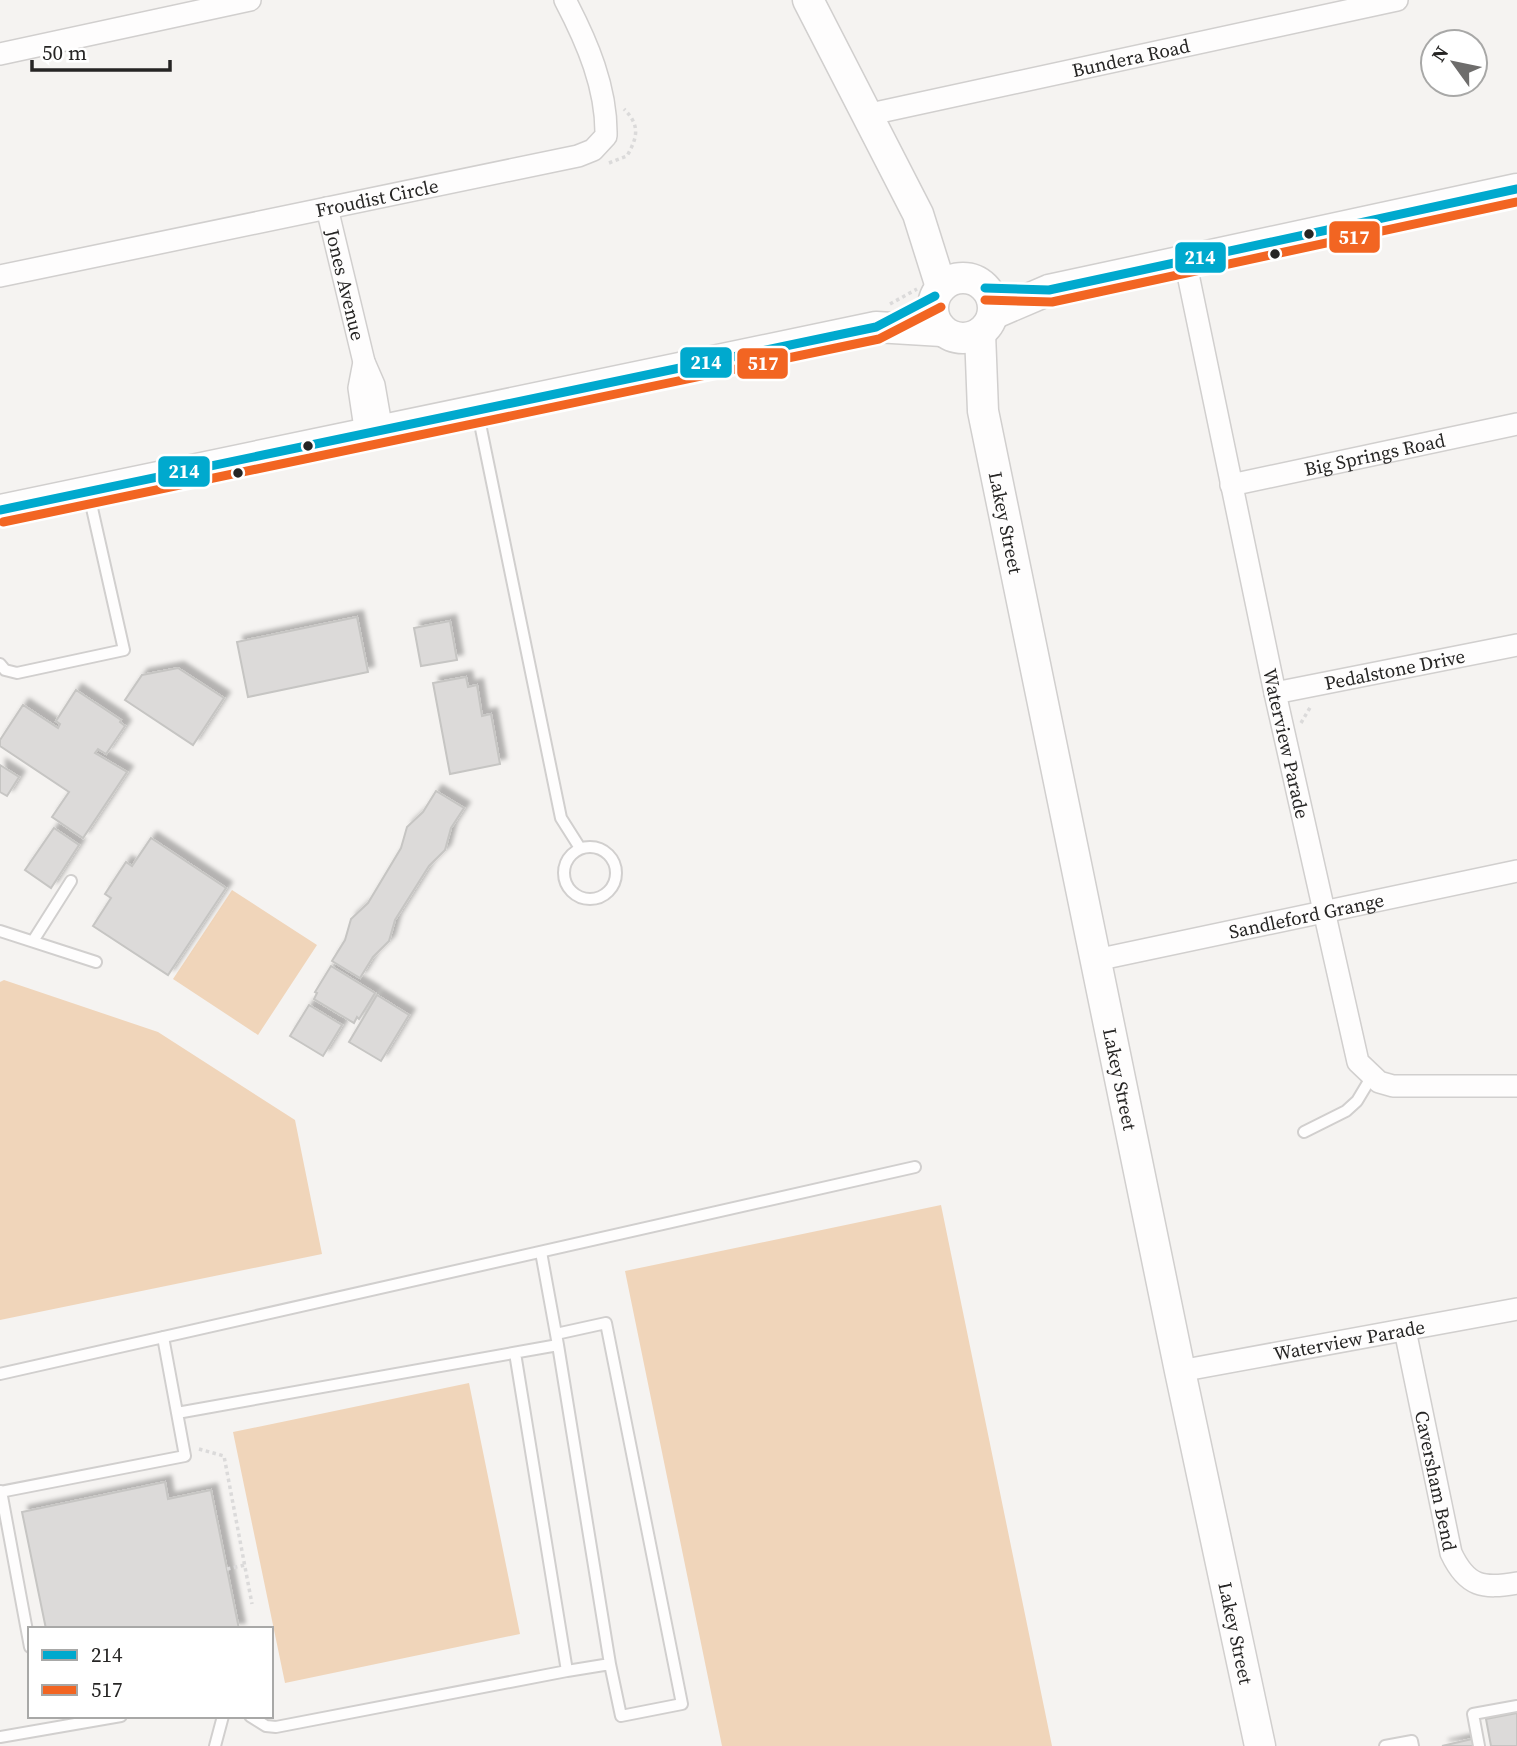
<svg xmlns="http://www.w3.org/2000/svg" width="1517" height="1746" font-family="'Source Serif 4',serif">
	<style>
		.green { fill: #f0d5ba }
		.building { fill: #dcdad9; stroke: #c6c5c3; stroke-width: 2; filter: url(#shadow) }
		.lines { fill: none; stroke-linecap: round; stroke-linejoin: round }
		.lane-casing { stroke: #d1cfce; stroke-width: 14 }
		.street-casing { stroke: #d1cfce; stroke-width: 24 }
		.secondary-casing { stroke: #d1cfce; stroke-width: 33 }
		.path { stroke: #dbdada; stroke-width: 3.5; stroke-dasharray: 3.5 3.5; stroke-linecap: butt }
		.lane { stroke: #fefdfd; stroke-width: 10 }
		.street { stroke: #fefdfd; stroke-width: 21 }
		.secondary { stroke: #fefdfd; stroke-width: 30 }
		.bus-1-casing { stroke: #fff; stroke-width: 14 }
		.bus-2-casing { stroke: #fff; stroke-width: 14 }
		.bus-1 { stroke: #00a9ce; stroke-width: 9 }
		.bus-2 { stroke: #f26522; stroke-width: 9 }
		.bus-dot { fill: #262524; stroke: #fff; stroke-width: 2.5 }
		.labels { text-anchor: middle; stroke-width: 5; stroke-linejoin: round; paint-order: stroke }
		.street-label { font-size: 19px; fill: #262524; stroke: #fff }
		.line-badge { stroke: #fff; stroke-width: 2.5 }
		.badge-label { font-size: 19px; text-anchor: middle; font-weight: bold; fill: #fff }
	</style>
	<defs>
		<filter id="shadow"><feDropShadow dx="6" dy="-6" stdDeviation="2" flood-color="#0004"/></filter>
	</defs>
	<rect width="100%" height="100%" fill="#f5f3f1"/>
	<!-- green -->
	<path class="green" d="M 232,890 L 317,945 L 258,1035 L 173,979 Z
		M 4,980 L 158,1032 L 295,1120 L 322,1254 L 0,1320 L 0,982 Z
		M 941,1205 L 1052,1746 L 722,1746 L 625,1271 Z
		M 469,1383 L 520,1634 L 285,1683 L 233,1432 Z"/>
	<!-- building -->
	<path class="building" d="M 357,617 L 368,672 L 248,697 L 237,642 Z
		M 450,621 L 457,660 L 421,666 L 414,628 Z
		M 178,668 L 224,698 L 193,745 L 125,700 L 142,675 Z
		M 466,677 L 468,687 L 477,685 L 482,716 L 491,714 L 500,764 L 450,774 L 433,683 Z
		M 76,690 L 121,720 L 120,722 L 125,726 L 106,754 L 98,749 L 95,753 L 127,772 L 83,838 L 52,817 L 69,792 L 0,746 L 0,740 L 23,705 L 58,728 L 60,724 L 56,721 Z
		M 0,765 L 19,777 L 7,796 L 0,792 Z
		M 436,791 L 464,808 L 451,828 L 445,850 L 429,866 L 395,920 L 389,941 L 373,957 L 360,978 L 332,961 L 345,940 L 351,919 L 368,903 L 401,848 L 407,827 L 423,812 Z
		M 54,828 L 79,845 L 51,888 L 25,870 Z
		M 151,838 L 226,888 L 168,975 L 93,926 L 111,898 L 105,894 L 126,862 L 132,866 Z
		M 331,966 L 375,993 L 359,1019 L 357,1017 L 354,1023 L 314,999 L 317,993 L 315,992 Z
		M 377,995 L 409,1015 L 381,1061 L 349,1042 Z
		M 309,1005 L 342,1025 L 323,1056 L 290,1036 Z
		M 165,1482 L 168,1499 L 211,1490 L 239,1629 L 46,1629 L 22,1512 Z
		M 1517,1713 L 1517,1746 L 1491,1746 L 1486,1719 Z
		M 1472,1739 L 1474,1746 L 1442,1746 Z"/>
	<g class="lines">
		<!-- lane casing -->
		<g class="lane-casing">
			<path id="lane" d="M 478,414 L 561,818 L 580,848
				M 0,664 L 5,670 L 17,673 L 124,650 L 89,495
				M564 873a26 26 0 1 1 52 0a26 26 0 1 1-52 0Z
				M 0,931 L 96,962
				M 33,941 L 71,881
				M 1304,1132 L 1346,1111 L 1357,1101 L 1372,1076
				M 556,1334 L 606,1323 L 682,1704 L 621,1716 L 610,1664
				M 515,1353 L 567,1671 L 610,1664 L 558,1345
				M 0,1374 L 915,1167
				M 177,1413 L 558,1345 L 541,1252
				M 1,1491 L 30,1647
				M 0,1492 L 185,1456 L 163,1337
				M 250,1716 L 266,1726 L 276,1727 L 567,1671
				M 0,1737 L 121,1716
				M 215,1746 L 223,1716
				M 1385,1746 L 1412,1741 L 1413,1746
				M 1479,1746 L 1473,1714 L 1517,1706"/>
		</g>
		<!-- street casing -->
		<g class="street-casing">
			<g id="street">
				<path d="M 0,54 L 250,0"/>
				<path id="s1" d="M 866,115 L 1397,0"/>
				<path id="s2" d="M 327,208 L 364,362 L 374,385 L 382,431"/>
				<path id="s3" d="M 1185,260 L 1275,693 L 1358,1062 L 1379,1082 L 1393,1086 L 1517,1086"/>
				<path id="s4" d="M 0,276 L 578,156 L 593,150 L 606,136 C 607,88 587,42 565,0"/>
				<path d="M 364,362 L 359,388 L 366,435"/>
				<path id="s5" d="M 1231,485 L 1517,424"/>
				<path id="s6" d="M 1275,693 L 1517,645"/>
				<path id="s7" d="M 1096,960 L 1517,871"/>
				<path id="s8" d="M 1405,1330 L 1451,1553 C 1467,1587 1483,1589 1517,1583"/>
				<path id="s9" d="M 1180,1371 L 1517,1309"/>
			</g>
		</g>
		<!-- secondary casing -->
		<g class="secondary-casing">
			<g id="secondary">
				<path d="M 808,0 L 918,214 L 941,287"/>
				<circle cx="963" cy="308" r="30"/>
				<path d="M 993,314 L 1049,290 L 1517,189"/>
				<path id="s10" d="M 980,333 L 983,411 L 1180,1371 L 1260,1746"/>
				<path d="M 0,510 L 876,327 L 942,331"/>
			</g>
		</g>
		<!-- path -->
		<path class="path" d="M 609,163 L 627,156 C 637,138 641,126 624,109
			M 890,304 L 917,289
			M 1301,723 L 1311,706
			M 199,1449 L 224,1456 L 252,1604
			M 227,1569 L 245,1565"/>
		<!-- lane -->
		<use href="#lane" class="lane"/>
		<!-- street -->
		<use href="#street" class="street"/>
		<!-- secondary -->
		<use href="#secondary" class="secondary"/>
		<!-- bus-1 casing -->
		<g class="bus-1-casing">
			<path id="bus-1" d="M 985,288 L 1049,290 L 1517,189
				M 0,510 L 876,327 L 935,296"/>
		</g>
		<!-- bus-2 casing -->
		<g class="bus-2-casing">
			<path id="bus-2" d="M 985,300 L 1052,302 L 1517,202
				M 3,522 L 879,339 L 941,307"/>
		</g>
		<!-- bus-1 -->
		<use href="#bus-1" class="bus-1"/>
		<!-- bus-2 -->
		<use href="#bus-2" class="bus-2"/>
	</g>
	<!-- markers -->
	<g class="bus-dot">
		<circle cx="1309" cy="234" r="6"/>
		<circle cx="1275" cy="254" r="6"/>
		<circle cx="308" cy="446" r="6"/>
		<circle cx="238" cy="473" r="6"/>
	</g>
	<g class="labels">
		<!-- street labels -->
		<g class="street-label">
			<text dy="7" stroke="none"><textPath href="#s1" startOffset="271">Bundera Road</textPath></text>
			<text dy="7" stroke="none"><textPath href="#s4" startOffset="385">Froudist Circle</textPath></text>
			<text dy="7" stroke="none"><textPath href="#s2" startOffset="79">Jones Avenue</textPath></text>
			<text dy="7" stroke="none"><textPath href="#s5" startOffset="147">Big Springs Road</textPath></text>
			<text dy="7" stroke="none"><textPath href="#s10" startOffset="192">Lakey Street</textPath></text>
			<text dy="7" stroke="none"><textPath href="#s6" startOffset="122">Pedalstone Drive</textPath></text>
			<text dy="7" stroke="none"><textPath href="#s3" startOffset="494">Waterview Parade</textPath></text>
			<text dy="7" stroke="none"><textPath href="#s7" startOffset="215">Sandleford Grange</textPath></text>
			<text dy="7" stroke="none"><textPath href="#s10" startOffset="760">Lakey Street</textPath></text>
			<text dy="7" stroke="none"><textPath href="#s9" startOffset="172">Waterview Parade</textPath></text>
			<text dy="7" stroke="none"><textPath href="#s8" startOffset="154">Caversham Bend</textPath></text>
			<text dy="7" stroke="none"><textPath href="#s10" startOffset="1326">Lakey Street</textPath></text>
		</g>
	</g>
	<g class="line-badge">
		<rect x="1328" y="220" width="53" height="34" rx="7" fill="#f26522"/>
		<rect x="1174" y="241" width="53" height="33" rx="7" fill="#00a9ce"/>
		<rect x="679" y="346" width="54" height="33" rx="7" fill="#00a9ce"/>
		<rect x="736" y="347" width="53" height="33" rx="7" fill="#f26522"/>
		<rect x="157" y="455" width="54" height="33" rx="7" fill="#00a9ce"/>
	</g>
	<g class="badge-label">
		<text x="1354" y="244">517</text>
		<text x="1200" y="264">214</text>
		<text x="706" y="369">214</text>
		<text x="763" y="370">517</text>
		<text x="184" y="478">214</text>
	</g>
	<!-- legend -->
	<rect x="28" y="1627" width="245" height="91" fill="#ffffff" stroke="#a8a8a7" stroke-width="2"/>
	<rect x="42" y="1650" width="35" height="10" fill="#00a9ce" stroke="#a8a8a7" stroke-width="2"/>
	<text x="91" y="1662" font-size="21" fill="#262524">214</text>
	<rect x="42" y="1685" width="35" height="10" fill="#f26522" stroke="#a8a8a7" stroke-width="2"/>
	<text x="91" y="1697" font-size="21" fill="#262524">517</text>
	<!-- north arrow -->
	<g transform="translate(1454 63) rotate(303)"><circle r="33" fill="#ffffff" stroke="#a8a8a7" stroke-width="2"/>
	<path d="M0-5L12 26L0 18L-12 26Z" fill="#6e6d6c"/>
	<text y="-10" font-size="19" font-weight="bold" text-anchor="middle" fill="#262524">N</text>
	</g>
	<!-- scale -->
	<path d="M32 60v10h138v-10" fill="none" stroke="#262524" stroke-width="3.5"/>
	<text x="42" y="60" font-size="21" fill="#262524" stroke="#ffffff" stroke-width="5" paint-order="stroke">50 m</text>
</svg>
